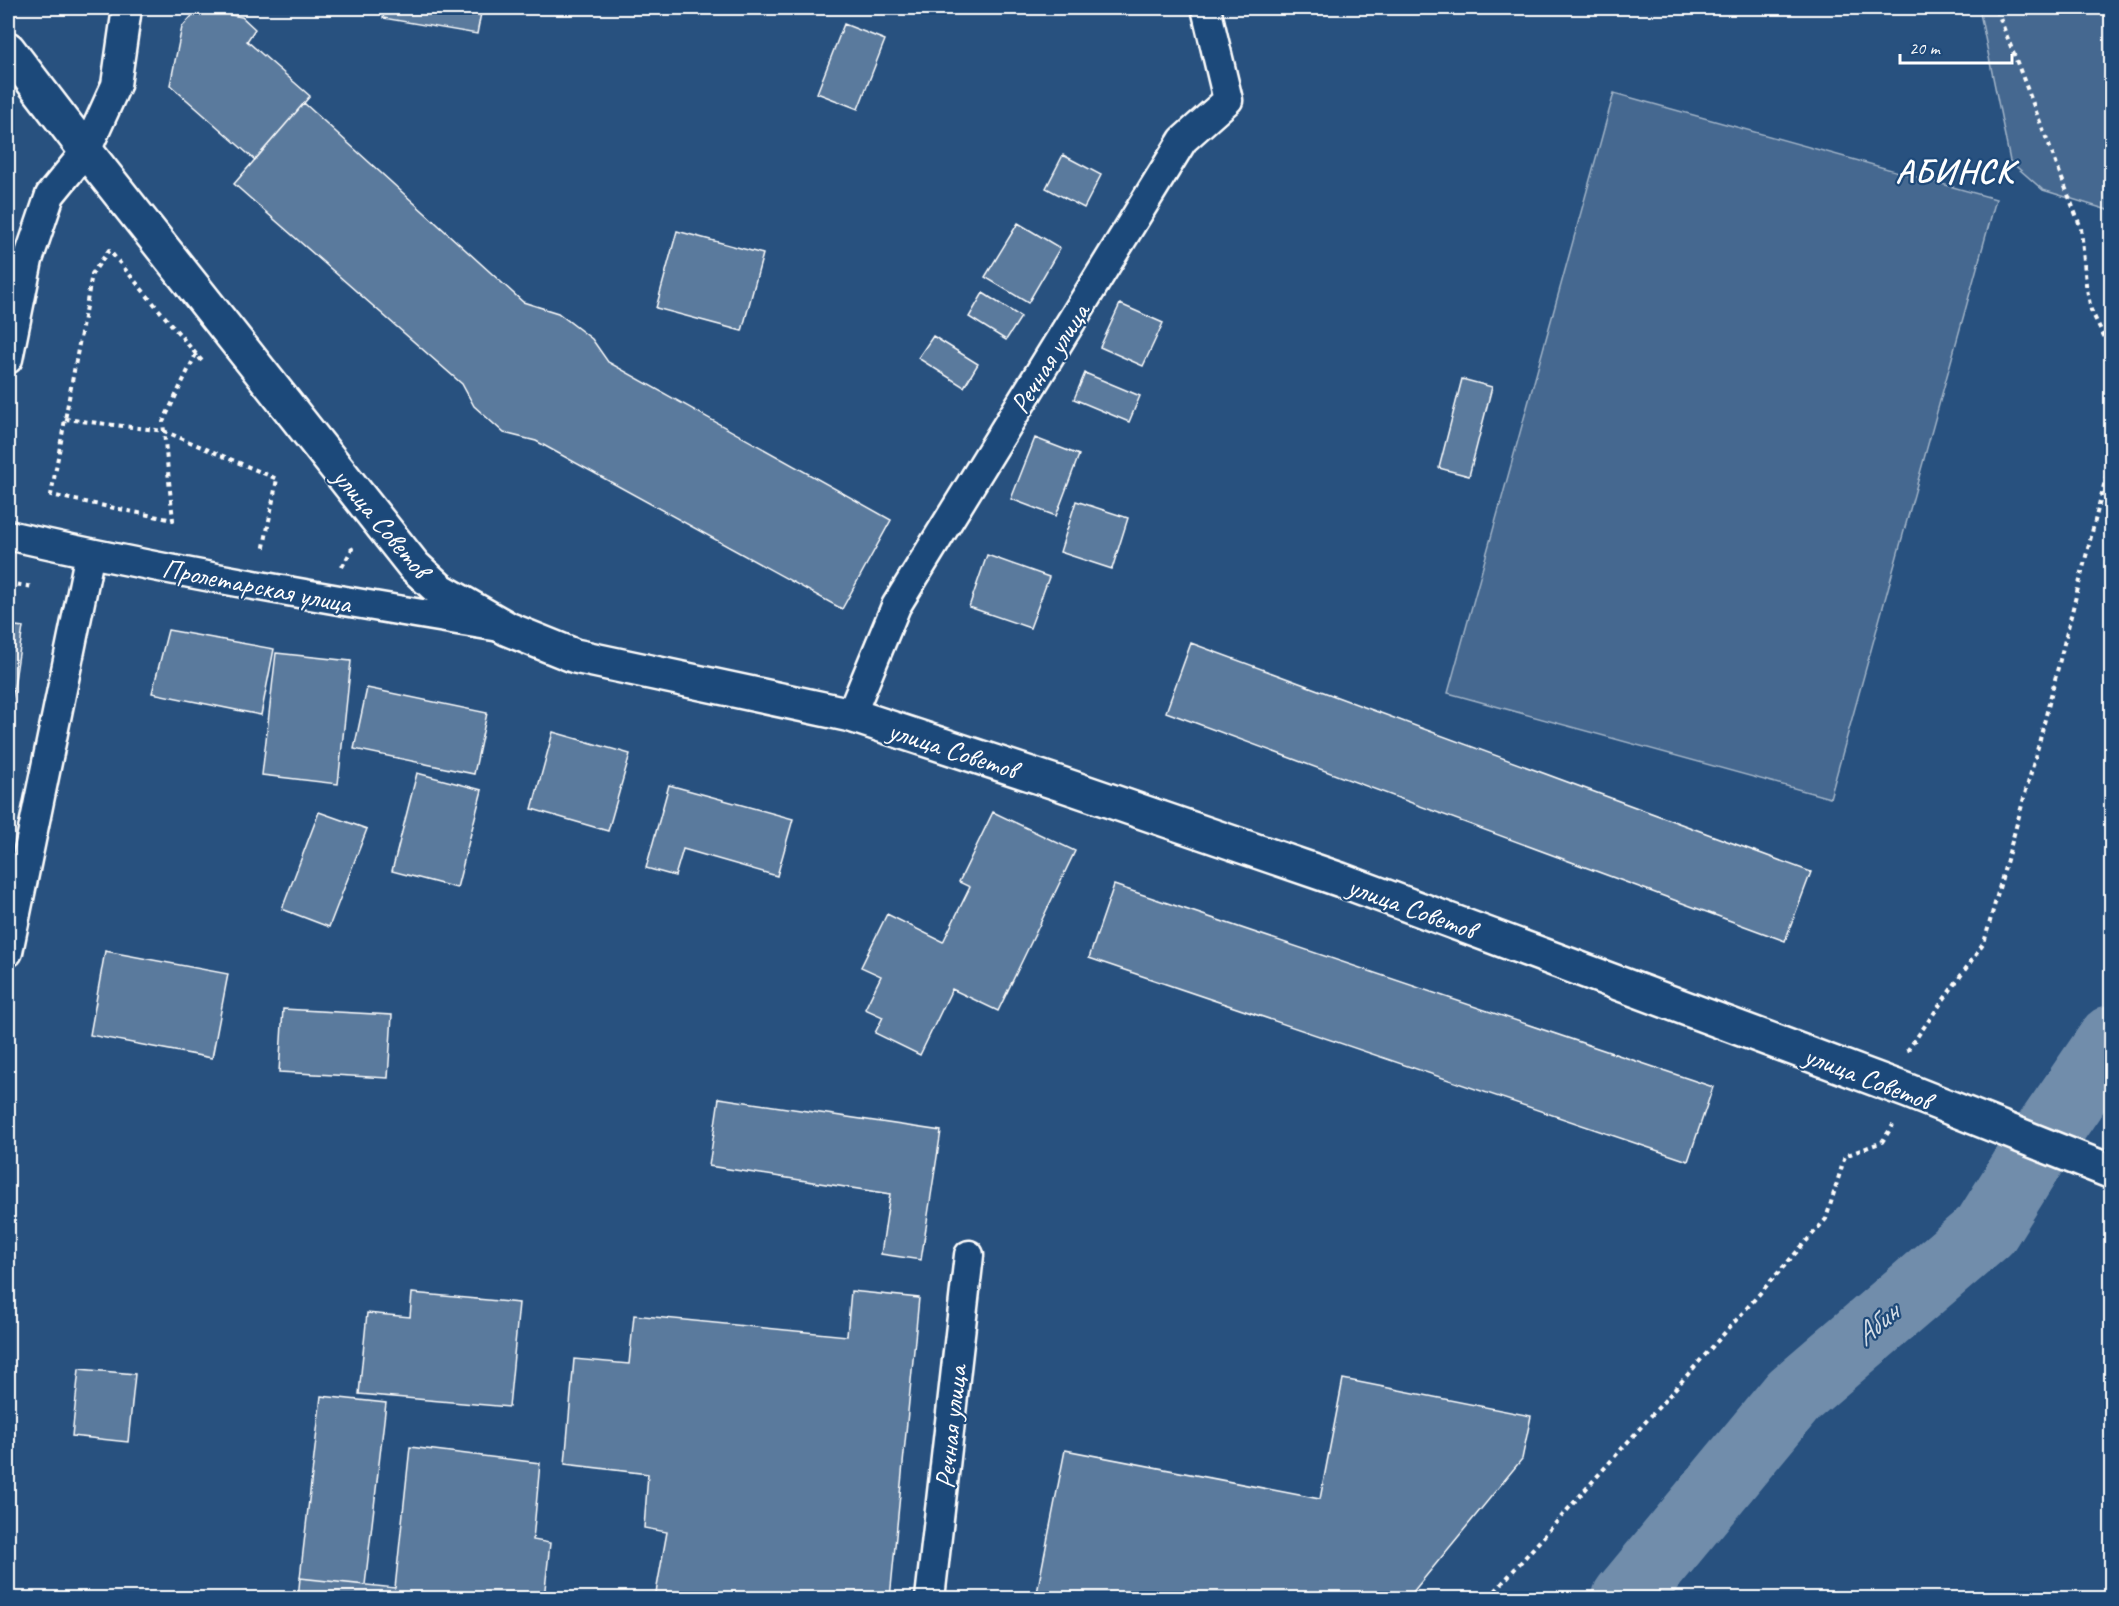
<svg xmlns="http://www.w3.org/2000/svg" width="2119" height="1606" font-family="Caveat,sans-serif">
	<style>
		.green { fill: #446890; stroke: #a2b4c8; stroke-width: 1.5 }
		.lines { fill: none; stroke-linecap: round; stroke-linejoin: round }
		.river { stroke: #718dab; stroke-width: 68 }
		.building { fill: #5a7a9d; stroke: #fff; stroke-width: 1.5 }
		.street-casing { stroke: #fff; stroke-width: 33 }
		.secondary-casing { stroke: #fff; stroke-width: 38 }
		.path { stroke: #fff; stroke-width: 4; stroke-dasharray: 4.5 4.5; stroke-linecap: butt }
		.street { stroke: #1f4a7a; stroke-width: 28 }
		.secondary { stroke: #1f4a7a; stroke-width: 33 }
		.labels { text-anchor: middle; stroke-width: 4.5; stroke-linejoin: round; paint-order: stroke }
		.street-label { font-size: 28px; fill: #fff; stroke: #1f4a7a }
		.water-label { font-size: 30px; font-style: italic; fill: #d4dde6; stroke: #1f4a7a }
		.district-label { font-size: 34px; font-weight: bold; letter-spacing: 1.5px; fill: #fff; stroke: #1f4a7a }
	</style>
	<rect width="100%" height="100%" fill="#28517f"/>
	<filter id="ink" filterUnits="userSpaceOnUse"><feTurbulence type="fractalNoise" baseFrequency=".0167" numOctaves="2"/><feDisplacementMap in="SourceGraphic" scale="12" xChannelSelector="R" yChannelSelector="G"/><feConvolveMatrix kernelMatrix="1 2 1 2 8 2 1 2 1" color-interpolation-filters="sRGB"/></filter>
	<g filter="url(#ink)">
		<!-- green -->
		<path class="green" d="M 1979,8 L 2111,8 L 2111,211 L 2043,190 L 2010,161 Z
			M 1614,93 L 1996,199 L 1830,798 L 1448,693 Z"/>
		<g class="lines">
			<!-- river -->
			<path class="river" d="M 1626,1598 L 1794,1395 L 1986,1230 L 2034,1153 L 2112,1039"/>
		</g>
		<!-- building -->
		<path class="building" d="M 385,8 L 482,8 L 477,34 L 383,18 Z
			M 198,9 L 242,17 L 255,29 L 247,41 L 310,96 L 255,160 L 170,85 L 182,27 Z
			M 844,24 L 885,40 L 858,109 L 817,93 Z
			M 304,103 L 523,302 L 558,313 L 592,339 L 608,362 L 891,520 L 842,609 L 536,441 L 504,433 L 474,406 L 462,384 L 234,184 Z
			M 1063,155 L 1101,175 L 1084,208 L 1046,188 Z
			M 1018,223 L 1060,248 L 1028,303 L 985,277 Z
			M 677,231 L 763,254 L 742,331 L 656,308 Z
			M 983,293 L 1021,317 L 1006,340 L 969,317 Z
			M 1120,304 L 1163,323 L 1143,366 L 1100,347 Z
			M 933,336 L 978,364 L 964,387 L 918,358 Z
			M 1085,373 L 1140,396 L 1129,422 L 1074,399 Z
			M 1462,379 L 1492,387 L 1469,476 L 1439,468 Z
			M 1035,438 L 1079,455 L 1056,516 L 1011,499 Z
			M 1076,501 L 1128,518 L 1112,569 L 1060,552 Z
			M 987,555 L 1049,577 L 1030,628 L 969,607 Z
			M 8,625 L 23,627 L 8,727 Z
			M 168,630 L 274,649 L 261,715 L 152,693 Z
			M 1191,643 L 1811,872 L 1785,941 L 1166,712 Z
			M 276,653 L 351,661 L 338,784 L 262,775 Z
			M 367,688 L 487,713 L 474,774 L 354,749 Z
			M 553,732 L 630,754 L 608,831 L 532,809 Z
			M 417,773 L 482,790 L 457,888 L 392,871 Z
			M 669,785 L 793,819 L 777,876 L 683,849 L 675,876 L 646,868 Z
			M 319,812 L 367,829 L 329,927 L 282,909 Z
			M 993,812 L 1075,851 L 998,1011 L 952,989 L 920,1055 L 875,1033 L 883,1017 L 865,1009 L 881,976 L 861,967 L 887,914 L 943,942 L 970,887 L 959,882 Z
			M 1114,885 L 1713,1087 L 1688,1161 L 1089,958 Z
			M 105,951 L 228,974 L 212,1058 L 90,1035 Z
			M 283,1009 L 392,1015 L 388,1078 L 279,1072 Z
			M 719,1098 L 941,1131 L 921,1260 L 881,1254 L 890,1194 L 709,1166 Z
			M 851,1291 L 919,1298 L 890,1598 L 655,1598 L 667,1532 L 644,1528 L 648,1474 L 565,1464 L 574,1359 L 629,1364 L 634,1315 L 847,1336 Z
			M 412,1293 L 519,1303 L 509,1407 L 359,1394 L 367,1313 L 410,1317 Z
			M 79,1369 L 135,1374 L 128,1442 L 72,1436 Z
			M 1343,1379 L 1531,1416 L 1522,1459 L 1408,1598 L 1036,1598 L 1065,1450 L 1320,1499 Z
			M 321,1396 L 386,1403 L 365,1585 L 300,1578 Z
			M 410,1447 L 540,1463 L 533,1540 L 550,1543 L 544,1598 L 298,1598 L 300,1578 L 395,1588 Z"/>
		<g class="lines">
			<!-- street casing -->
			<g class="street-casing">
				<path id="street" d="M 8,359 L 28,260 L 50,195 L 86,151 L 116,85 L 127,8
					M 8,535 C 170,572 335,600 500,627
					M 851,715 L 896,606 L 1183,140 L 1228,100 L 1206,8
					M 8,952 L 90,553
					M 930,1598 L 969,1255"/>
			</g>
			<!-- secondary casing -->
			<g class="secondary-casing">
				<path id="secondary" d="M 8,49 L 86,151 L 414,566 L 440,590 L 508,629 L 575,656 L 851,715 L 1061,784 L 1341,880 L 1908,1091 L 2112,1172"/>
			</g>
			<!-- path -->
			<path class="path" d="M 196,354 L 163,422 L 173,520 L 51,495 L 92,274 L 109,250 L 196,354 L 202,361
				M 65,419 L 164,431 L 277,479 L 263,552
				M 342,567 L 352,549 L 351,547
				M 8,583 L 33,587
				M 1907,1051 L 1984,943 L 2038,747 L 2111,457 L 2108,344 L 2091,310 L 2086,284 L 2081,228 L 1996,8
				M 1489,1598 L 1826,1219 L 1845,1156 L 1882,1142 L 1893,1125"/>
			<!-- street -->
			<use href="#street" class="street"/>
			<!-- secondary -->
			<use href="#secondary" class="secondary"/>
		</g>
	</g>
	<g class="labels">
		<!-- street labels -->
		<g class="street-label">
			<text transform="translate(1049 358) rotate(-58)" y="10">Речная улица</text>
			<text transform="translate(382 522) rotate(50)" y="10">улица Советов</text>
			<text transform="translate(257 585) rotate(11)" y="10">Пролетарская улица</text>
			<text transform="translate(953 749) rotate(18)" y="10">улица Советов</text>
			<text transform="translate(1412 907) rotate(20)" y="10">улица Советов</text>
			<text transform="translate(1868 1077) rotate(21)" y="10">улица Советов</text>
			<text transform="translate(950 1427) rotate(-84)" y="10">Речная улица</text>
		</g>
		<!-- water labels -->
		<g class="water-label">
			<text transform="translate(1876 1324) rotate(-41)" y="10">Абин</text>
		</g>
		<!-- district labels -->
		<g class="district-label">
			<text x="1955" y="182">АБИНСК</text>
		</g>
	</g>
	<!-- margin -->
	<rect width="2119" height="1606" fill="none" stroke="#1f4a7a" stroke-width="30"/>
	<rect x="15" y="15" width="2089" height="1576" fill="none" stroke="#fff" stroke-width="2" filter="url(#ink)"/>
	<!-- scale -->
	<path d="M1900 54v9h112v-9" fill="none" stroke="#ffffff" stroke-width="3"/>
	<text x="1909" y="54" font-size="18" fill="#ffffff" stroke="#1f4a7a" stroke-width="4.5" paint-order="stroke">20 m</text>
</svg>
